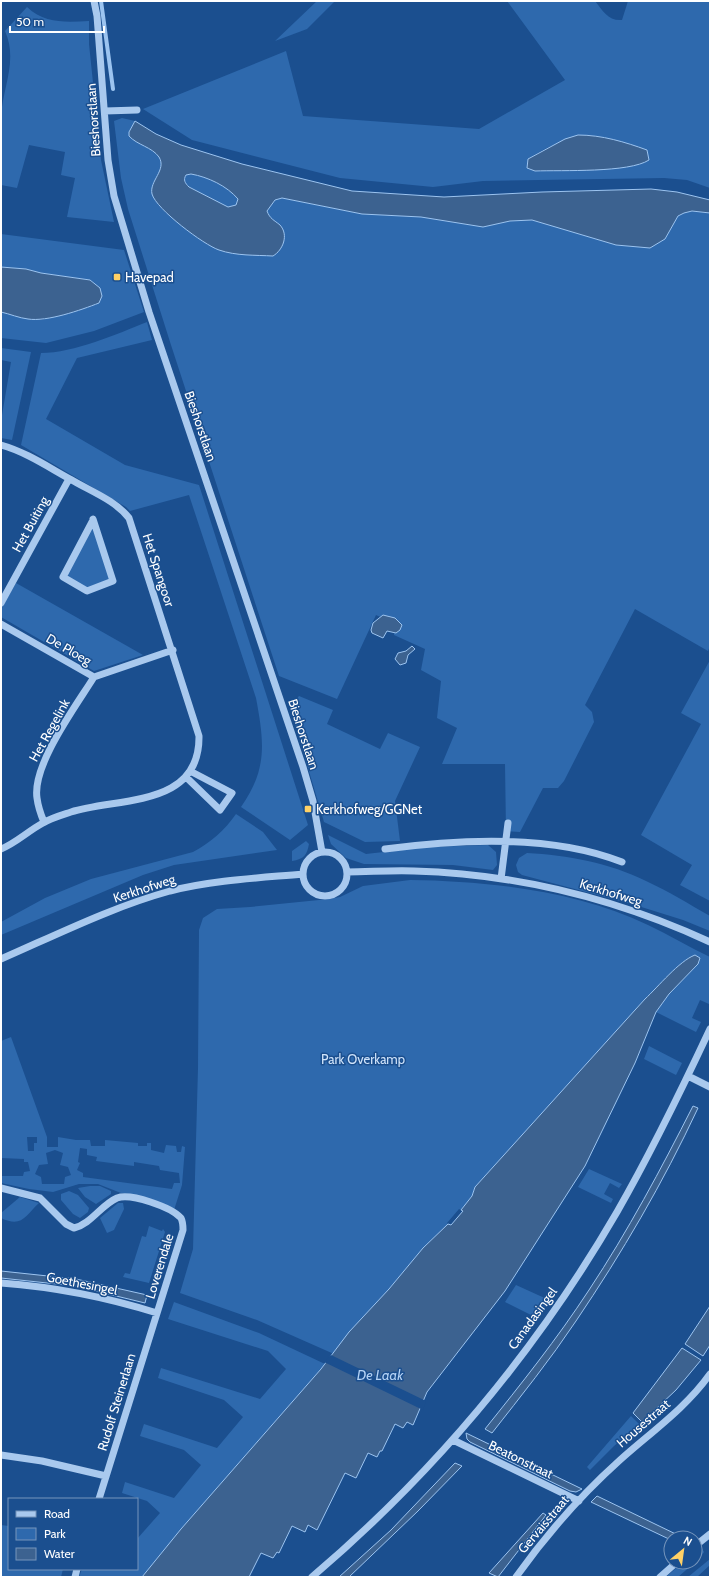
<svg xmlns="http://www.w3.org/2000/svg" width="711" height="1578" font-family="Cabin,sans-serif">
	<style>
		.green { fill: #2e69ad; fill-rule: evenodd }
		.water { fill: #3c6290; stroke: #9cc4f0; fill-rule: evenodd }
		.pier { fill: #1b4f8f }
		.lines { fill: none; stroke-linecap: round; stroke-linejoin: round }
		.stream { stroke: #9cc4f0; stroke-width: 4 }
		.minor { stroke: #a9c9ee; stroke-width: 7 }
		.poi-dot { fill: #ffd166; stroke: #1b4f8f; stroke-width: 1.5 }
		.labels { text-anchor: middle; stroke-width: 3; stroke-linejoin: round; paint-order: stroke }
		.street-label { font-size: 13px; fill: #fff; stroke: #1b4f8f }
		.poi-label { font-size: 13px; fill: #fff; stroke: #1b4f8f; text-anchor: start }
		.park-label { font-size: 13px; fill: #cfe3fa; stroke: #1b4f8f }
		.water-label { font-size: 14px; font-style: italic; fill: #b5d3f5; stroke: #1b4f8f }
	</style>
	<rect width="100%" height="100%" fill="#1b4f8f"/>
	<!-- green -->
	<path class="green" d="M 317,1 L 335,1 L 307,29 L 275,41 Z
		M 507,1 L 595,1 C 603,11 608,21 622,20 L 628,1 L 710,1 L 710,188 L 687,180 L 664,178 L 483,181 L 433,187 L 340,178 L 192,140 L 143,109 L 286,51 L 303,116 L 479,129 L 565,80 ZM 589,135 L 604,138 L 627,167 L 536,171 L 527,168 L 528,159 C 548,146 565,139 589,135 Z
		M 27,7 C 45,24 66,22 89,21 L 89,44 L 101,160 L 114,222 L 67,217 L 75,178 L 61,175 L 65,152 L 29,145 L 17,188 L 1,185 C 1,162 0,139 1,116 C 3,87 18,60 5,31 Z
		M 122,118 L 135,121 L 129,132 C 136,146 151,145 159,157 C 167,169 152,179 152,192 C 152,207 194,235 207,243 L 280,226 L 271,219 L 267,211 L 275,200 L 282,198 L 362,214 L 421,217 L 483,227 L 510,221 L 532,220 L 616,245 L 649,248 L 664,239 L 678,216 L 684,213 L 692,211 L 710,213 L 710,646 L 708,651 L 635,609 L 585,705 L 592,712 L 594,722 L 564,781 L 558,788 L 543,788 L 520,832 L 506,831 L 505,764 L 442,764 L 457,728 L 437,718 L 441,681 L 421,670 L 425,649 L 394,635 L 394,623 L 376,615 L 337,699 L 279,676 L 171,345 L 128,209 L 121,178 L 114,121 Z
		M 191,174 C 208,177 227,186 238,199 L 236,205 L 228,207 L 189,187 C 185,183 183,180 186,175 Z
		M 1,234 L 124,250 L 144,312 L 94,331 L 46,343 L 1,338 L 1,312 L 29,319 L 42,320 L 98,303 L 94,283 L 90,280 L 41,273 L 26,269 L 1,267 Z
		M 147,322 L 152,340 L 77,358 L 46,419 L 125,465 L 199,485 L 308,825 L 290,840 L 241,807 C 268,769 264,741 256,698 L 189,495 L 130,511 L 126,507 L 21,445 L 41,353 C 74,353 117,334 147,322 Z
		M 1,348 L 31,352 L 12,440 L 1,438 L 1,421 L 11,362 L 1,360 Z
		M 93,526 L 110,580 L 87,589 L 66,576 Z
		M 16,583 L 143,655 L 94,671 L 1,617 L 1,609 Z
		M 710,660 L 710,901 L 680,885 L 692,865 L 641,835 L 701,724 L 681,713 Z
		M 299,696 L 333,710 L 327,724 L 380,749 L 388,733 L 420,747 L 395,801 L 400,841 L 365,842 L 324,822 L 290,707 Z
		M 236,814 L 263,832 L 277,850 L 174,865 L 143,875 L 1,935 L 1,922 L 45,898 L 91,879 L 193,852 C 210,843 225,830 236,814 Z
		M 328,835 L 366,854 L 427,847 L 488,845 L 496,852 L 497,865 L 493,870 L 453,865 L 364,864 L 346,858 L 331,844 Z
		M 306,841 L 309,844 C 307,855 304,859 292,861 L 292,851 Z
		M 527,853 C 567,855 610,863 646,881 C 668,891 689,904 710,916 L 710,931 L 683,920 L 635,905 L 522,875 L 518,872 L 516,865 L 519,858 Z
		M 410,880 C 488,881 577,891 648,925 C 669,935 689,947 710,957 L 710,1002 L 709,1004 L 700,1000 L 692,1018 L 701,1022 L 696,1032 L 656,1012 L 669,994 L 698,964 L 690,958 L 645,999 L 475,1187 L 472,1196 L 461,1210 L 459,1209 L 447,1223 L 448,1224 L 423,1248 L 389,1289 L 349,1332 L 334,1354 L 257,1320 L 180,1293 L 193,1249 L 198,1068 L 199,930 L 203,918 L 217,909 L 250,907 L 329,899 L 340,897 L 363,886 Z
		M 11,1037 L 47,1137 L 47,1147 L 58,1147 L 58,1137 L 76,1140 L 90,1140 L 91,1146 L 105,1146 L 105,1140 L 138,1143 L 138,1146 L 147,1146 L 147,1143 L 151,1143 L 151,1150 L 164,1153 L 166,1145 L 176,1146 L 177,1152 L 181,1152 L 182,1146 L 185,1147 L 182,1185 L 174,1210 L 136,1195 L 121,1193 L 98,1184 L 79,1184 L 53,1192 L 29,1189 L 1,1183 L 1,1176 L 23,1176 L 24,1172 L 30,1171 L 28,1162 L 24,1162 L 24,1159 L 1,1158 L 1,1041 ZM 27,1137 L 37,1137 L 37,1143 L 34,1143 L 34,1151 L 28,1151 ZM 80,1148 L 87,1149 L 87,1155 L 97,1157 L 96,1161 L 134,1166 L 134,1162 L 159,1166 L 160,1170 L 179,1173 L 180,1183 L 174,1183 L 172,1189 L 83,1177 L 83,1173 L 77,1170 L 80,1163 L 78,1162 ZM 55,1150 L 63,1153 L 60,1165 L 68,1167 L 71,1175 L 65,1177 L 64,1184 L 42,1184 L 41,1177 L 35,1174 L 39,1165 L 48,1164 L 46,1153 Z
		M 649,1046 L 682,1063 L 676,1075 L 644,1059 Z
		M 589,1169 L 622,1184 L 619,1188 L 610,1183 L 604,1194 L 613,1199 L 611,1203 L 578,1187 Z
		M 90,1186 L 100,1186 L 111,1191 L 111,1194 L 96,1204 L 85,1197 L 78,1188 Z
		M 69,1191 L 78,1195 L 89,1208 L 88,1212 L 80,1218 L 73,1214 L 61,1200 L 61,1194 Z
		M 20,1197 L 39,1203 C 25,1216 22,1228 1,1218 L 1,1213 Z
		M 118,1203 L 123,1203 L 124,1209 L 114,1230 L 107,1233 L 100,1218 Z
		M 149,1226 L 162,1231 L 163,1229 L 165,1232 L 149,1283 L 123,1277 L 125,1273 L 130,1274 L 142,1236 L 146,1237 Z
		M 516,1285 L 549,1300 L 537,1318 L 505,1302 Z
		M 174,1302 L 259,1333 L 325,1364 L 181,1529 L 142,1577 L 79,1577 L 82,1569 L 137,1569 L 137,1539 L 160,1513 L 147,1501 L 122,1493 L 125,1482 L 174,1498 L 201,1465 L 184,1450 L 140,1436 L 144,1424 L 217,1448 L 243,1417 L 224,1400 L 158,1378 L 161,1368 L 260,1399 L 286,1369 L 268,1351 L 168,1319 Z
		M 631,1416 L 639,1424 L 614,1446 L 590,1470 L 587,1467 Z
		M 1,1525 L 9,1526 L 9,1569 L 63,1569 L 61,1577 L 1,1577 Z
		M 701,1547 L 704,1552 L 700,1558 L 678,1577 L 666,1577 L 683,1562 L 695,1562 L 695,1552 Z
		M 710,1559 L 710,1565 L 697,1577 L 688,1577 Z"/>
	<!-- water -->
	<path class="water" d="M 135,121 L 156,134 L 181,145 L 242,164 L 352,191 L 444,197 L 542,192 L 651,189 L 677,192 L 710,200 L 710,213 L 692,211 L 684,213 L 678,216 L 665,239 L 650,248 L 616,245 L 532,220 L 510,221 L 483,227 L 421,217 L 362,214 L 282,198 L 275,200 L 267,211 C 270,219 274,220 280,225 C 289,235 283,250 273,256 C 256,255 236,256 219,250 C 204,245 156,209 152,194 C 149,181 167,170 159,157 C 152,147 137,145 129,136 L 129,132 ZM 191,174 C 208,177 227,186 238,199 L 236,205 L 228,207 L 189,187 C 185,183 183,180 186,175 Z
		M 578,135 C 602,135 625,142 647,150 L 649,160 C 629,173 562,170 535,171 L 527,168 L 528,159 L 565,139 Z
		M 1,267 L 26,269 L 41,273 L 90,280 L 100,288 L 102,296 L 99,303 C 81,310 47,322 28,319 C 19,318 10,314 1,312 Z
		M 383,615 L 395,618 L 402,625 L 400,630 L 396,633 L 387,631 L 383,638 L 372,633 L 371,630 L 373,623 Z
		M 412,646 L 415,649 L 408,655 L 406,663 L 400,665 L 395,659 L 398,653 L 406,651 Z
		M 695,955 L 700,958 L 698,964 L 669,994 L 656,1012 L 635,1063 L 585,1166 L 505,1291 L 427,1392 L 413,1425 L 407,1422 L 403,1428 L 395,1424 L 382,1451 L 380,1451 L 377,1457 L 368,1453 L 356,1478 L 345,1473 L 317,1530 L 308,1525 L 305,1532 L 292,1526 L 279,1553 L 277,1552 L 273,1558 L 261,1553 L 249,1577 L 142,1577 L 181,1529 L 321,1369 L 349,1332 L 389,1289 L 423,1248 L 448,1224 L 451,1225 L 463,1211 L 461,1210 L 472,1196 L 475,1187 L 645,999 C 658,987 679,961 695,955 Z
		M 693,1106 L 698,1108 C 663,1183 622,1253 576,1321 C 550,1360 521,1396 492,1433 L 485,1429 C 521,1384 557,1339 589,1290 C 628,1231 661,1169 693,1106 Z
		M 1,1271 L 76,1279 L 147,1295 L 145,1303 L 75,1286 L 1,1278 Z
		M 710,1306 L 710,1345 L 703,1356 L 685,1344 Z
		M 682,1348 L 701,1360 L 676,1390 L 642,1422 L 633,1413 Z
		M 466,1433 L 582,1489 L 576,1492 L 570,1491 L 470,1442 L 467,1439 Z
		M 455,1463 L 462,1466 L 418,1511 L 349,1577 L 339,1577 L 391,1530 Z
		M 597,1496 L 684,1538 L 671,1538 L 671,1540 L 591,1502 Z
		M 543,1513 L 546,1515 L 498,1577 L 489,1573 Z"/>
	<!-- pier -->
	<path class="pier" d="M 331,1355 L 426,1401 L 423,1410 L 324,1362 Z"/>
	<g class="lines">
		<!-- stream -->
		<path class="stream" d="M 101,1 L 113,89"/>
		<!-- minor -->
		<path class="minor" d="M 94,1 L 97,16 L 108,160 L 114,196 L 149,312 L 303,767 L 313,801 L 322,852
			M 105,111 L 137,110
			M 1,445 C 26,452 48,467 70,479 C 90,491 115,500 129,518 L 199,736 C 200,808 119,797 71,812 C 62,815 51,818 43,823 C 28,831 16,843 1,849
			M 92,522 L 63,577 L 87,591 L 113,581 L 93,519
			M 1,603 L 69,479
			M 1,624 L 94,677 L 173,650
			M 186,777 L 220,810 L 232,793 L 190,771
			M 44,822 C 41,815 38,806 37,798 C 32,765 76,706 94,677
			M 385,849 C 459,839 552,834 622,862
			M303 874a22 22 0 1 1 44 0a22 22 0 1 1-44 0Z
			M 347,872 C 369,872 392,870 414,871 C 517,874 617,899 710,942
			M 501,879 L 508,823
			M 1,959 C 56,935 112,907 170,891 C 214,880 259,878 303,874
			M 688,1076 L 710,1087
			M 1,1188 L 40,1198 L 66,1224 L 74,1228 C 91,1224 101,1205 117,1198 C 131,1193 171,1207 181,1218 C 183,1222 183,1226 183,1230 L 99,1499
			M 1,1283 C 55,1287 106,1297 157,1313
			M 453,1440 L 579,1501
			M 1,1455 L 42,1461 L 106,1476
			M 695,1546 L 710,1534
			M 75,1577 L 77,1569
			M 312,1577 C 433,1474 537,1350 617,1212 C 651,1153 681,1091 710,1029
			M 516,1577 C 546,1535 581,1495 620,1460 C 650,1433 686,1408 710,1374
			M 660,1577 L 677,1562"/>
	</g>
	<!-- markers -->
	<g class="poi-dot">
		<rect x="113" y="273" width="8" height="8" rx="2"/>
		<rect x="304" y="805" width="8" height="8" rx="2"/>
	</g>
	<g class="labels">
		<!-- street labels -->
		<g class="street-label">
			<text transform="translate(93 120) rotate(-94)" y="5">Bieshorstlaan</text>
			<text transform="translate(201 426) rotate(71)" y="5">Bieshorstlaan</text>
			<text transform="translate(30 524) rotate(-61)" y="5">Het Buiting</text>
			<text transform="translate(159 570) rotate(72)" y="5">Het Spangoor</text>
			<text transform="translate(69 649) rotate(30)" y="5">De Ploeg</text>
			<text transform="translate(49 730) rotate(-61)" y="5">Het Regelink</text>
			<text transform="translate(304 734) rotate(72)" y="5">Bieshorstlaan</text>
			<text transform="translate(144 888) rotate(-18)" y="5">Kerkhofweg</text>
			<text transform="translate(611 892) rotate(17)" y="5">Kerkhofweg</text>
			<text transform="translate(159 1266) rotate(-73)" y="5">Loverendale</text>
			<text transform="translate(82 1283) rotate(11)" y="5">Goethesingel</text>
			<text transform="translate(532 1318) rotate(-54)" y="5">Canadasingel</text>
			<text transform="translate(116 1402) rotate(-73)" y="5">Rudolf Steinerlaan</text>
			<text transform="translate(643 1423) rotate(-41)" y="5">Housestraat</text>
			<text transform="translate(521 1459) rotate(26)" y="5">Beatonstraat</text>
			<text transform="translate(543 1524) rotate(-50)" y="5">Gervaisstraat</text>
		</g>
		<!-- poi labels -->
		<g class="poi-label">
			<text x="125" y="282">Havepad</text>
			<text x="316" y="814">Kerkhofweg/GGNet</text>
		</g>
		<!-- park labels -->
		<g class="park-label">
			<text x="363" y="1064">Park Overkamp</text>
		</g>
		<!-- water labels -->
		<g class="water-label">
			<text x="380" y="1380">De Laak</text>
		</g>
	</g>
	<!-- border -->
	<rect width="711" height="1578" fill="none" stroke="#ffffff" stroke-width="4"/>
	<!-- legend -->
	<rect x="8" y="1498" width="130" height="72" fill="#1b4f8f" stroke="#7695bc"/>
	<rect x="16" y="1511" width="20" height="6" fill="#a9c9ee" stroke="#7695bc"/>
	<text x="44" y="1518" font-size="12" fill="#ffffff">Road</text>
	<rect x="16" y="1528" width="20" height="12" fill="#2e69ad" stroke="#7695bc"/>
	<text x="44" y="1538" font-size="12" fill="#ffffff">Park</text>
	<rect x="16" y="1548" width="20" height="12" fill="#3c6290" stroke="#7695bc"/>
	<text x="44" y="1558" font-size="12" fill="#ffffff">Water</text>
	<!-- north arrow -->
	<g transform="translate(683 1550) rotate(29)"><circle r="19" fill="#1b4f8f" stroke="#7695bc"/>
	<path d="M0-3L7 15L0 10L-7 15Z" fill="#ffd166"/>
	<text y="-6" font-size="11" font-weight="bold" text-anchor="middle" fill="#ffffff">N</text>
	</g>
	<!-- scale -->
	<path d="M10 26v6h94v-6" fill="none" stroke="#ffffff" stroke-width="2"/>
	<text x="16" y="26" font-size="12" fill="#ffffff" stroke="#1b4f8f" stroke-width="3" paint-order="stroke">50 m</text>
</svg>
